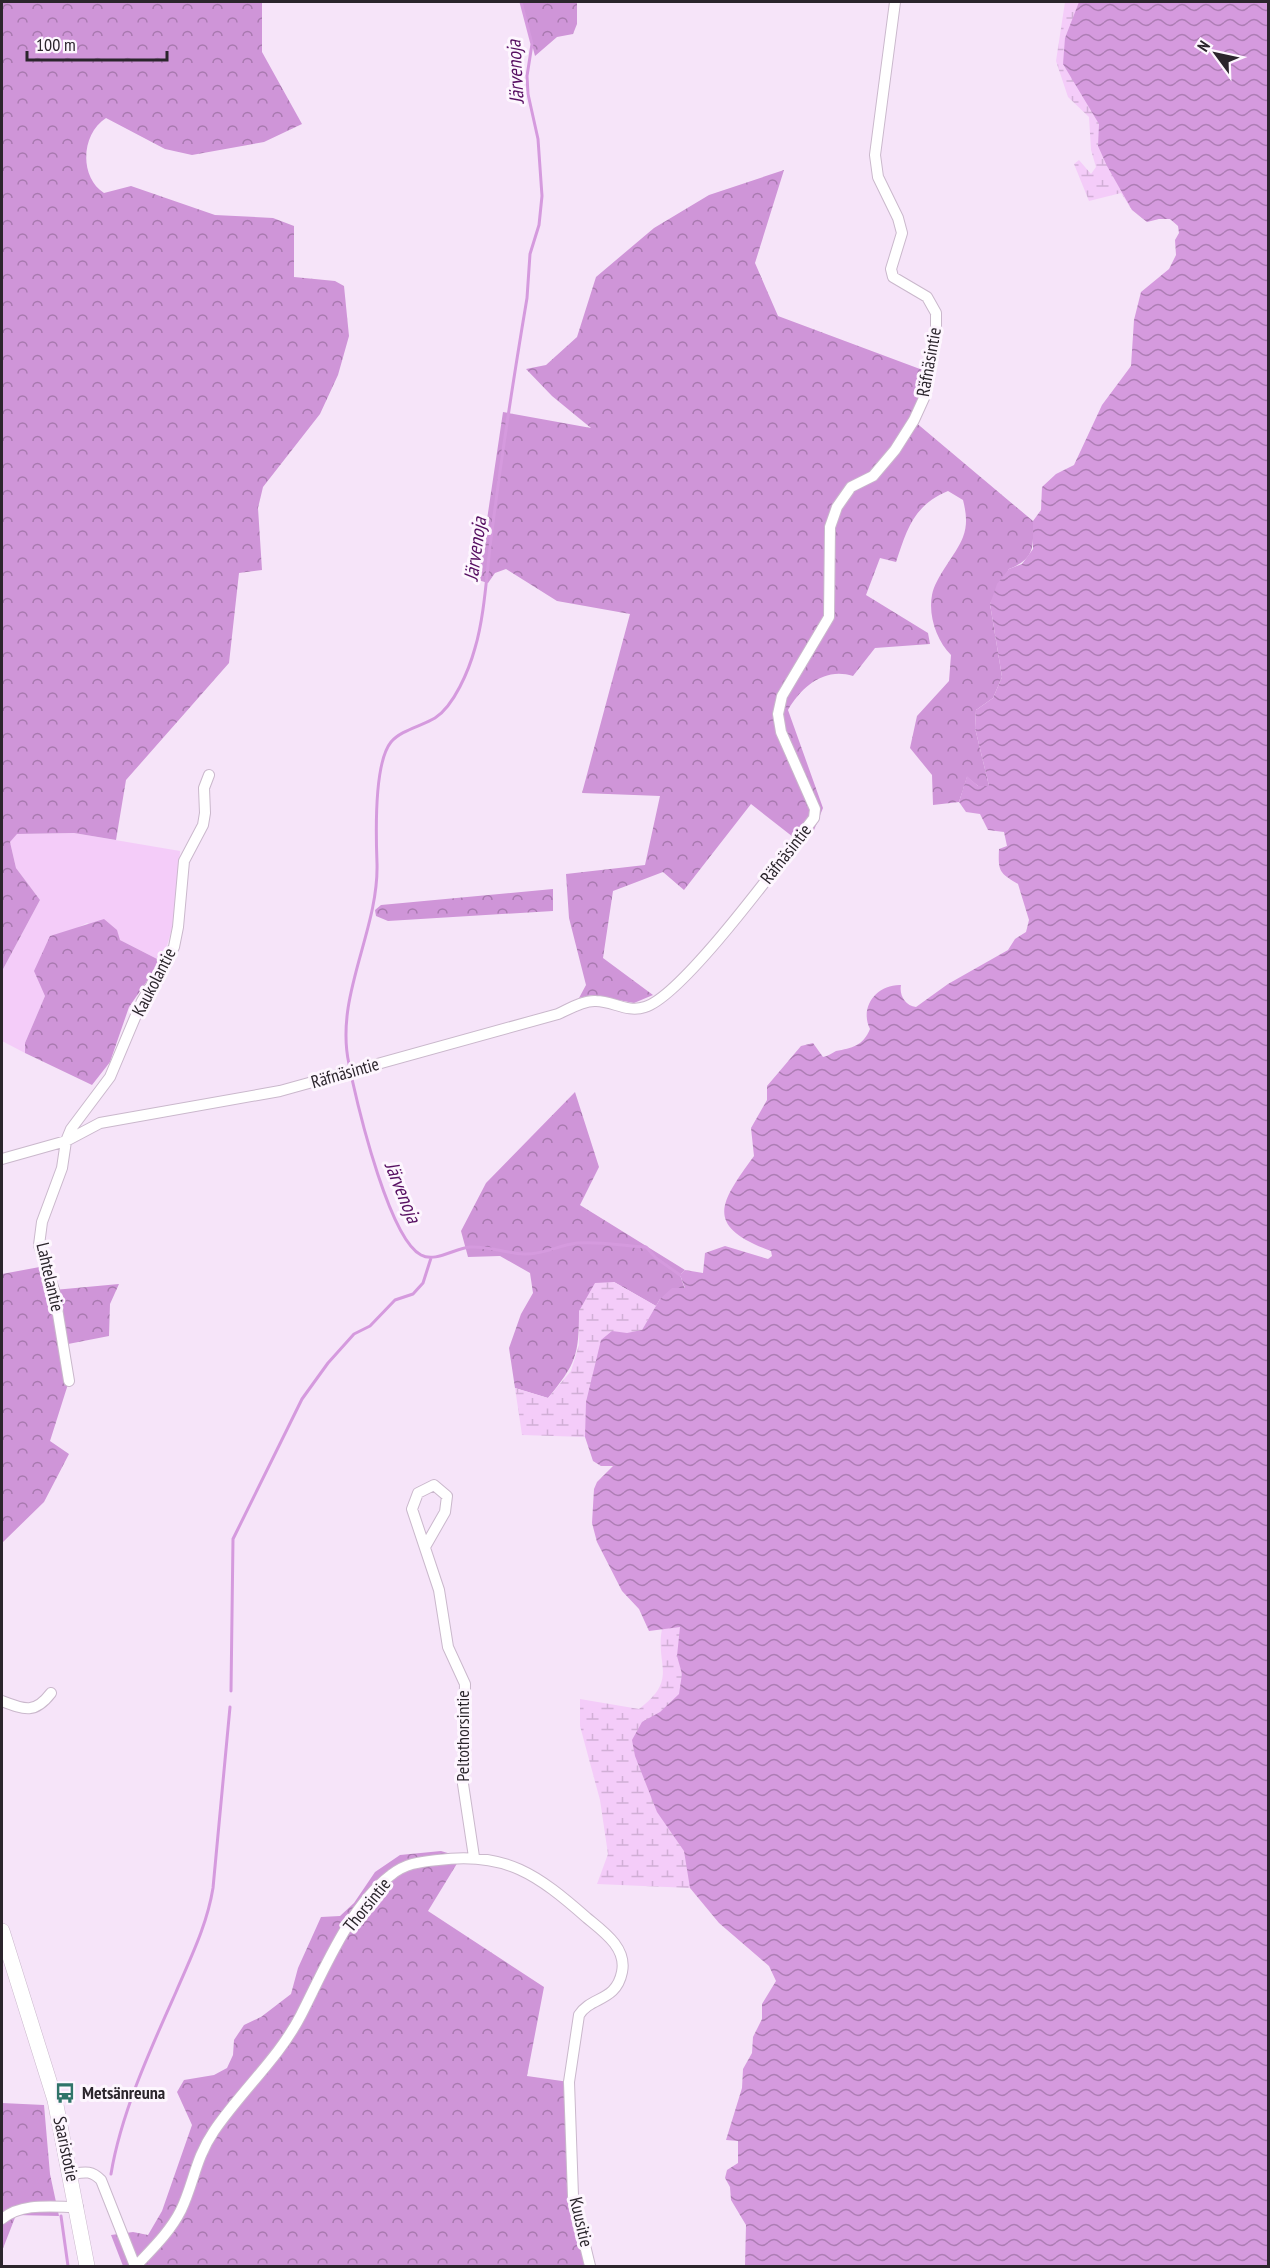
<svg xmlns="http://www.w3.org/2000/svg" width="1270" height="2268" font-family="'PT Sans Narrow',sans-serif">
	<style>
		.green { fill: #f4ccf9 }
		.forest { fill: url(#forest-crowns) }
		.wetland { fill: url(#wetland-marsh) }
		.water { fill: url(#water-waves) }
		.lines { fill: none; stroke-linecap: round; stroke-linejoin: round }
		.stream { stroke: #d59ade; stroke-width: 3 }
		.minor-casing { stroke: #cab8cc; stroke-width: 12 }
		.secondary-casing { stroke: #cab8cc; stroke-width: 16 }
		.minor { stroke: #fff; stroke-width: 10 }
		.secondary { stroke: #fff; stroke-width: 15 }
		.labels { text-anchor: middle; stroke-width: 6; stroke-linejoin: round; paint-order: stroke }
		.street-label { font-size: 18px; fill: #2b252c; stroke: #fdf6fe }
		.poi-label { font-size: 18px; font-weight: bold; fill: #2b252c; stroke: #fdf6fe; text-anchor: start }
		.water-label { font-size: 20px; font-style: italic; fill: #570f62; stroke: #fdf6fe }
	</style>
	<defs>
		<pattern id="forest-crowns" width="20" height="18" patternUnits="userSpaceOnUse" patternTransform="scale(1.5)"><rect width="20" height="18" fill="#cf95d8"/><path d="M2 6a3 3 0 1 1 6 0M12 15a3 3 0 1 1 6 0" fill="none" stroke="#a879af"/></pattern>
		<pattern id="wetland-marsh" width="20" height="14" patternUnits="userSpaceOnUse" patternTransform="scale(1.5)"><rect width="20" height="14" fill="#f4ccf9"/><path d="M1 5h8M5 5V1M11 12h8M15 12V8" fill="none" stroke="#d1afd6"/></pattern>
		<pattern id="water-waves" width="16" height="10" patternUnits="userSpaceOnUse" patternTransform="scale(1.5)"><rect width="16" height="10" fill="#d59ade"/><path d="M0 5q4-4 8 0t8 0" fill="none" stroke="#ad7db4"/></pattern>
	</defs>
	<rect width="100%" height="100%" fill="#f6e4f9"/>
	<!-- green -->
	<path class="green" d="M 74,833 L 180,851 C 178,890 177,925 161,961 L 87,923 L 69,932 L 50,936 L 45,996 L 25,1043 L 25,1053 L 2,1041 L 2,971 L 40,900 L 16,868 L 10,842 L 16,834 Z"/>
	<!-- forest -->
	<path class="forest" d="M 2,2 L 262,2 L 262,52 L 302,124 L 264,142 L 192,155 L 165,149 L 106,118 C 81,134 79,177 104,193 L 131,186 L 215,215 L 273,218 L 294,226 L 294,277 L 335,281 L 344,286 L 349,336 L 338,375 L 320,414 L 263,487 L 258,508 L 262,570 L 239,573 L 229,663 L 126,780 L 116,840 L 74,833 L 17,834 L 10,842 L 16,868 L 40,900 L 2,971 Z
		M 521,2 L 577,2 L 577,24 L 573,34 L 557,37 L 535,56 Z
		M 784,170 L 755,263 L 778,316 L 928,372 L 914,421 L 1033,521 C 1033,546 1036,558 1009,569 L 990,604 L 1002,677 L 993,698 L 976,710 L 975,728 L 989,786 L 978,786 L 967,777 L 959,802 L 933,805 L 932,775 L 910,748 L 917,716 L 949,681 L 951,655 C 937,641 928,616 932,595 C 935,577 956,555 963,537 C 968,524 966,512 963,500 L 948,491 C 914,505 907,529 896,562 L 880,558 L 866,595 L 928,633 L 930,644 L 875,648 L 853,676 C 825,667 802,686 788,710 L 823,808 L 814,830 L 802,844 L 751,804 L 684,890 L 663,872 L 613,891 L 603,958 L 653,995 L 634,1003 L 592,995 L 579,998 L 586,985 L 569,918 L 566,874 L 645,865 L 660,796 L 582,793 L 630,614 L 557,601 L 506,569 L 495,573 L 488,583 L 478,580 L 503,412 L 591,428 L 552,396 L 526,369 L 546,365 L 577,337 L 596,277 L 654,228 L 709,195 Z
		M 553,889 L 553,911 L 388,921 L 376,916 L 375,910 L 381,905 Z
		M 104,919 L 117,930 L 120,940 L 161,961 L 129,1007 L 110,1062 L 92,1085 L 25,1053 L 25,1043 L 45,996 L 34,971 L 50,936 Z
		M 575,1092 L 599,1167 L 580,1205 L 685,1270 L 680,1275 L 685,1289 L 660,1299 L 656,1306 L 614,1282 L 579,1311 C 579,1355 576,1364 548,1398 L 515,1388 L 509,1348 L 521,1314 L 533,1293 L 530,1273 L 500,1256 L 468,1257 L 461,1231 L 486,1183 Z
		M 45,1266 L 54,1290 L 119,1284 L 110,1304 L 109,1336 L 63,1345 L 69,1381 L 50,1441 L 69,1454 L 44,1502 L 2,1543 L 2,1274 Z
		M 441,1851 L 461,1857 L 428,1911 L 544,1987 L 527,2076 L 569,2082 L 573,2196 L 590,2266 L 123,2266 L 111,2235 L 133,2232 L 148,2235 L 162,2211 L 192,2125 L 177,2092 L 184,2080 L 214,2075 L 227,2068 L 233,2055 L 234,2040 L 244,2025 L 261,2017 L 291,1994 L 298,1968 L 321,1917 L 340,1916 L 354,1903 L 375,1872 L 400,1855 Z
		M 2,2103 L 44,2105 L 50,2174 L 59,2216 L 16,2215 L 2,2251 Z"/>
	<!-- wetland -->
	<path class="wetland" d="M 1065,2 L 1152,2 L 1132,210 L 1121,193 L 1089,201 L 1074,164 L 1079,160 L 1091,174 L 1096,167 L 1091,150 L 1089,117 L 1068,97 L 1056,61 Z
		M 614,1282 L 656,1306 L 642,1330 L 601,1423 L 585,1437 L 522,1435 L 515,1388 L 548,1398 L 571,1371 L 579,1345 L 579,1311 L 595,1283 Z
		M 702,1617 L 728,1884 L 690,1888 L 597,1884 L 608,1854 L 600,1800 L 580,1726 L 580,1699 L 639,1709 C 679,1679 655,1665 662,1629 Z"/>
	<!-- water -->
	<path class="water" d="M 1079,2 L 1268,2 L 1268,2266 L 745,2266 L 746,2225 L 731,2200 L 730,2187 L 725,2178 L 727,2170 L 738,2163 L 738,2141 L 726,2140 L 742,2088 L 743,2069 L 752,2053 L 753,2037 L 762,2019 L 762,2004 L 776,1981 L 769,1966 L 719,1923 L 690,1888 L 684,1851 L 657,1812 L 635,1756 L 632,1740 L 642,1722 L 660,1712 L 679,1694 L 682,1674 L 677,1656 L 680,1627 L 649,1631 L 639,1609 L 622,1591 L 597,1542 L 592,1523 L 594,1489 L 597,1482 L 613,1466 L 601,1466 L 593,1461 L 585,1437 L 586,1402 L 601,1340 L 612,1331 L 627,1333 L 642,1330 L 660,1299 L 672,1288 L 685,1288 L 680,1275 L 685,1270 L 703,1273 L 705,1253 L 725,1246 L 768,1259 L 772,1256 L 771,1251 C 703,1226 720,1203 754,1156 L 751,1128 L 767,1100 L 767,1086 L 801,1046 L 813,1043 L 823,1057 C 828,1056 832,1053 836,1051 C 852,1048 863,1046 870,1029 C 859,1007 877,984 901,985 C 899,995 905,1006 916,1007 L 948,984 L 1008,950 L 1015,939 L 1026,932 L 1029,920 L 1018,884 C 999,873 998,871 999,849 L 1007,846 L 1004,832 L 988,830 L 980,814 L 966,812 L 959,802 L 967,776 L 978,786 L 989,786 L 975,728 L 976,710 L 993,698 L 1002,677 L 990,604 L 997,584 L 1009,569 L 1022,564 L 1033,549 L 1033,521 L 1041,510 L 1042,487 L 1056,474 L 1074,465 L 1102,405 L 1131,366 L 1134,320 L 1141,292 L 1169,269 L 1176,255 L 1175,240 L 1179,233 L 1178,226 L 1170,219 L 1159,219 L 1147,222 L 1132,210 L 1107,166 L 1098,146 L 1099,124 L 1063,64 L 1065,38 Z"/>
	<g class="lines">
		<!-- stream -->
		<path class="stream" d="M 349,1064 C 334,996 379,931 377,863 C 376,837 374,763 391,742 C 401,730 422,726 435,718 C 454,706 469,670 475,648 C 485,615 487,567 492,531 C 502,453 514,375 527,298 L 530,254 L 539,225 L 542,196 L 538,139 L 528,94 L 527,76 L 532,44 L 521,2
			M 352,1079 C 360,1115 390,1239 421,1255 C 435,1263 455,1248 470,1247 C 489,1246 505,1253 524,1254 C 543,1255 559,1245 577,1243 C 600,1241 624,1246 646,1247 L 656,1258 L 680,1275
			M 231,1691 L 233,1539 L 302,1399 L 328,1363 L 354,1334 L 370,1326 L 395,1300 L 413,1294 L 423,1283 L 431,1258
			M 111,2174 C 121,2113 151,2048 176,1992 C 191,1957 207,1925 213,1888 L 230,1707
			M 61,2216 L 68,2266"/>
		<!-- minor casing -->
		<g class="minor-casing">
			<path id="minor" d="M 2,1159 L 66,1141 L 100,1123 L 280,1091 L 558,1014 C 569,1009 584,1000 596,1001 C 613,1001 627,1013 645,1007 C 683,996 785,855 814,818 L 815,809 L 781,732 L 778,714 L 782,696 L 829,617 L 830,527 L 837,507 L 851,487 L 873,476 L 895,450 L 914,420 L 924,398 L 936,336 L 936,313 L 927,297 L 893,277 L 891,269 L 902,233 L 898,218 L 878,177 L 875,155 L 895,2
				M 69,1381 L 54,1290 L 39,1245 L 42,1222 L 62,1168 L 66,1141 L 71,1129 L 110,1077 L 142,1001 L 174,947 L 178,927 L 184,861 L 203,825 L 205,813 L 204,788 L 209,775
				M 425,1547 L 445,1512 L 447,1496 L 434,1485 L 418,1493 L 412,1509 L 439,1590 L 448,1647 L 465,1684 L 463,1784 L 474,1857
				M 2,1701 C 25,1710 35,1714 51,1693
				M 71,2174 C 85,2172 91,2170 101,2180 L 135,2266
				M 2,2219 C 22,2202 53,2207 78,2207
				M 136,2266 C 152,2249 170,2232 181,2210 C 194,2183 195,2159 214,2131 C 241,2091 279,2058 301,2015 C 324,1970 350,1906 391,1875 C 406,1863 420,1862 438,1860 C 506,1851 538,1875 587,1918 C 604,1932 627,1948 622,1972 C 616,2002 591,1996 579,2015 L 569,2082 L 573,2196 L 590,2266"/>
		</g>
		<!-- secondary casing -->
		<g class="secondary-casing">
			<path id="secondary" d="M 2,1931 L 55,2100 L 87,2266"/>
		</g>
		<!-- minor -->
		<use href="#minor" class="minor"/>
		<!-- secondary -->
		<use href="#secondary" class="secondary"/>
	</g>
	<!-- icons -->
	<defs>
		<g id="bus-bare" transform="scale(1.62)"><path d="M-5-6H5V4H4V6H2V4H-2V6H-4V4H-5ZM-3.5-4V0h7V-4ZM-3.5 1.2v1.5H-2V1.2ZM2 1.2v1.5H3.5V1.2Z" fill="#2f7469" stroke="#fdf6fe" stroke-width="2.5" paint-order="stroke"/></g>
	</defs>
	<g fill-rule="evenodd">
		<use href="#bus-bare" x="65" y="2093"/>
	</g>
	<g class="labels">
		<!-- street labels -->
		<g class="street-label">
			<text transform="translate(929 362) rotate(-80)" y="6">Räfnäsintie</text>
			<text transform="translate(786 854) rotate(-52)" y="6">Räfnäsintie</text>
			<text transform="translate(154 982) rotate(-63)" y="6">Kaukolantie</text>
			<text transform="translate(345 1073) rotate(-16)" y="6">Räfnäsintie</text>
			<text transform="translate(50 1277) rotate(77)" y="6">Lahtelantie</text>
			<text transform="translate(463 1736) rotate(-90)" y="6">Peltothorsintie</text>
			<text transform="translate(367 1905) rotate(-51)" y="6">Thorsintie</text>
			<text transform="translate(66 2149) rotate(78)" y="6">Saaristotie</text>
			<text transform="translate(581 2222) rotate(77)" y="6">Kuusitie</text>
		</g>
		<!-- poi labels -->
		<g class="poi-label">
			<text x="82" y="2099">Metsänreuna</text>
		</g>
		<!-- water labels -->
		<g class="water-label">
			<text transform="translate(515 72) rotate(-93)" y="7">Järvenoja</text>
			<text transform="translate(475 549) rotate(-82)" y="7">Järvenoja</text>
			<text transform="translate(403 1192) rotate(68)" y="7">Järvenoja</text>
		</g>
	</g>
	<!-- border -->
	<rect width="1270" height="2268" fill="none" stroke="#2b252c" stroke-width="6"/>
	<!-- north arrow -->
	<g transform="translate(1216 54) rotate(303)" stroke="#fdf6fe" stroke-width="4.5" paint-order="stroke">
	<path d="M0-4.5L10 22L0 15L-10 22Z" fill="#2b252c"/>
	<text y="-9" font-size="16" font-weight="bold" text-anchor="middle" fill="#2b252c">N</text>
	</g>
	<!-- scale -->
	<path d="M27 51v9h140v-9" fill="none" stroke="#2b252c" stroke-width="3"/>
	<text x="36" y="51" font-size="18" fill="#2b252c" stroke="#fdf6fe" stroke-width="4.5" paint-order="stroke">100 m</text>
</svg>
